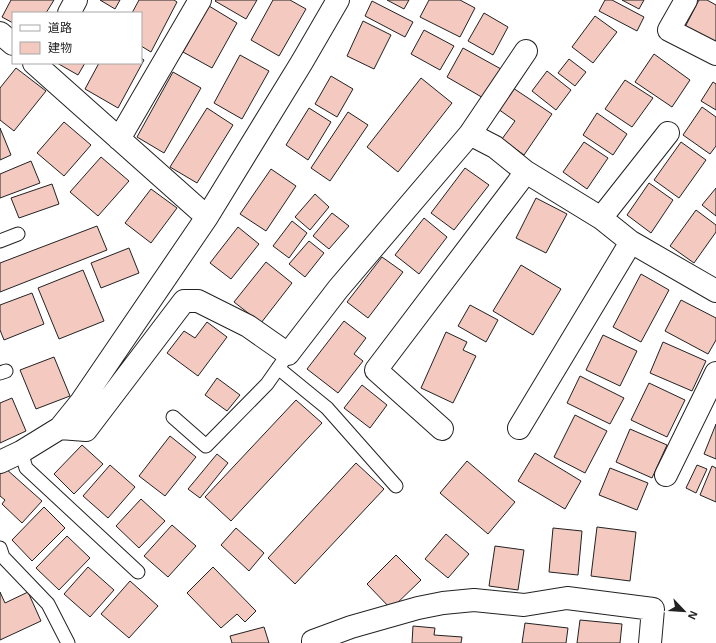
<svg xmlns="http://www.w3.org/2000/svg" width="716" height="643" font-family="Helvetica,'Noto Sans JP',sans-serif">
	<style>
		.building { fill: #f3c9c0; stroke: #222 }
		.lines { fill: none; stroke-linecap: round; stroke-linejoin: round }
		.lane-casing { stroke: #222; stroke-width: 15 }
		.street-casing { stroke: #222; stroke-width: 24 }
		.lane { stroke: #fff; stroke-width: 13 }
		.street { stroke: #fff; stroke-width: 22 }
	</style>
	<rect width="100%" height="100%" fill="#fff"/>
	<!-- building -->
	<path class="building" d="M 11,0 L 54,0 L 46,13 L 13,13 L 13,23 L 2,17 Z
		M 100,0 L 120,0 L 115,9 Z
		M 139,0 L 174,0 L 177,2 L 151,52 L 141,46 L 141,13 L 132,13 Z
		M 216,0 L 257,0 L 246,19 L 215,1 Z
		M 273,0 L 290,0 L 306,9 L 279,56 L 251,40 Z
		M 387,0 L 409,0 L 404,9 Z
		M 429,0 L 460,0 L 475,8 L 460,37 L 420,17 Z
		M 605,0 L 612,0 L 644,17 L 637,31 L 599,11 Z
		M 622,0 L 644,0 L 639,9 Z
		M 699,0 L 707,0 L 716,5 L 716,44 L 685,27 Z
		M 372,1 L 413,22 L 405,37 L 365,16 Z
		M 209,6 L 237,23 L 212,68 L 183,52 Z
		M 484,13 L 508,27 L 493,55 L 468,41 Z
		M 595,16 L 617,32 L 593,63 L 572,47 Z
		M 363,21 L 391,35 L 374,69 L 347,56 Z
		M 424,30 L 454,46 L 440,70 L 411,54 Z
		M 463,48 L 501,69 L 485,99 L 447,77 Z
		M 654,54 L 690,80 L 672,107 L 635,82 Z
		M 240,55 L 269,71 L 242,119 L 214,103 Z
		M 141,58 L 144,60 L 118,108 L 85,89 L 99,63 L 141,63 Z
		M 569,59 L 586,72 L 575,86 L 558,73 Z
		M 57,63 L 85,63 L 78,75 Z
		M 16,68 L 46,91 L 14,131 L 0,120 L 0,88 Z
		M 547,71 L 571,90 L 556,110 L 532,91 Z
		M 173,72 L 201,88 L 164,153 L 137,137 Z
		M 331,76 L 353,89 L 337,117 L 315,104 Z
		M 421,78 L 452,103 L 398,172 L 367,147 Z
		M 625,80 L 653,98 L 632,127 L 605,109 Z
		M 713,82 L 716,84 L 716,110 L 701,101 Z
		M 513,88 L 552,114 L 524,155 L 502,139 L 515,121 L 498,109 Z
		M 702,107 L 716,117 L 716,146 L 710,154 L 683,135 Z
		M 207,108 L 233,125 L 197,183 L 170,167 Z
		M 309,108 L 331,122 L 308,160 L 286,145 Z
		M 348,112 L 368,125 L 330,181 L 311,168 Z
		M 597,113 L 627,134 L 613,155 L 583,135 Z
		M 64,122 L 91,145 L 64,176 L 37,153 Z
		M 0,128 L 11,155 L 0,160 Z
		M 584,142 L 608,158 L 587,189 L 563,172 Z
		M 681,142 L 706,160 L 679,198 L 654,180 Z
		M 101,157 L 129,181 L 98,216 L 70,192 Z
		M 31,161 L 40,183 L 0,198 L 0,174 Z
		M 465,168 L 489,185 L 454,230 L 431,213 Z
		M 271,169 L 296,186 L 266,231 L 240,214 Z
		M 649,183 L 673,200 L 651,233 L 627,215 Z
		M 52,184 L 59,204 L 19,218 L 11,198 Z
		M 716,188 L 716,216 L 702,205 Z
		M 151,189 L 177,208 L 151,243 L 125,223 Z
		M 315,194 L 329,207 L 310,230 L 295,217 Z
		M 536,198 L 567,214 L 546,253 L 516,238 Z
		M 696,210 L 716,225 L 716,232 L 694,263 L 670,246 Z
		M 332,213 L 349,226 L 329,249 L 313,236 Z
		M 424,218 L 447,237 L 419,274 L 395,255 Z
		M 292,221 L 307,233 L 289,258 L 273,246 Z
		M 97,226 L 107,250 L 0,292 L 0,263 Z
		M 238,227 L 259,244 L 231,279 L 210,263 Z
		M 309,241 L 324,253 L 305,277 L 289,264 Z
		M 129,248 L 139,273 L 101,288 L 91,263 Z
		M 382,257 L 403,272 L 368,318 L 347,302 Z
		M 266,262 L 292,283 L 261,323 L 234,302 Z
		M 521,265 L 561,289 L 533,335 L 493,311 Z
		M 83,270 L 104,321 L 59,339 L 38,288 Z
		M 641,274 L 669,290 L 641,342 L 613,327 Z
		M 32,293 L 44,324 L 4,340 L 0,330 L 0,305 Z
		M 681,300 L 716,318 L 716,340 L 708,354 L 665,331 Z
		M 470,305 L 498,320 L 486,342 L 458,326 Z
		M 344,321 L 366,338 L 354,354 L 363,361 L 338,393 L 307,369 Z
		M 207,322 L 227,337 L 198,376 L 167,353 L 184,331 L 195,338 Z
		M 446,332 L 467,342 L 463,350 L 476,356 L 453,403 L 421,388 Z
		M 603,335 L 637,351 L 620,386 L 586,370 Z
		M 663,342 L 706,361 L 692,391 L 650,373 Z
		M 54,357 L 70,396 L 36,409 L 20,370 Z
		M 580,376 L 624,398 L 610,424 L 567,403 Z
		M 217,378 L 240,395 L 227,411 L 205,395 Z
		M 649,383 L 685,400 L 667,437 L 631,420 Z
		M 362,385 L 387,405 L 370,428 L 344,408 Z
		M 12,398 L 26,431 L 0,443 L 0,403 Z
		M 296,400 L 322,423 L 231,521 L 205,497 Z
		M 575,415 L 607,431 L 585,473 L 554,457 Z
		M 716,424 L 716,459 L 704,454 Z
		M 630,429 L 667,445 L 652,478 L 616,462 Z
		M 170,436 L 196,457 L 165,496 L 139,476 Z
		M 82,445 L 103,464 L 74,494 L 54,474 Z
		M 535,453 L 581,481 L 565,509 L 518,481 Z
		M 217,454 L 228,463 L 200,498 L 188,489 Z
		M 467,461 L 515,502 L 488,534 L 440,493 Z
		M 356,463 L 384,489 L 295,584 L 268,558 Z
		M 110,465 L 135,487 L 108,518 L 83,496 Z
		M 697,465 L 707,469 L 696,493 L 686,488 Z
		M 712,466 L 716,468 L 716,502 L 700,495 Z
		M 5,468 L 42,501 L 22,523 L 2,504 L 5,500 L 0,496 L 0,474 Z
		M 610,468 L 648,483 L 637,510 L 599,495 Z
		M 141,499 L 165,521 L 139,548 L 116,526 Z
		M 44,507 L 65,528 L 32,561 L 12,540 Z
		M 172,525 L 196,546 L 168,577 L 144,556 Z
		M 597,527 L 636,532 L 630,581 L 591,576 Z
		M 236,528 L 264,553 L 249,571 L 221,545 Z
		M 553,528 L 582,531 L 578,575 L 549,572 Z
		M 446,534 L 469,554 L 448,578 L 425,559 Z
		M 67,536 L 90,558 L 59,590 L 36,568 Z
		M 495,546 L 524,550 L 518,590 L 489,586 Z
		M 396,555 L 421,580 L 391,609 L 367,584 Z
		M 88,567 L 114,590 L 90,617 L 64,594 Z
		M 213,567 L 256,611 L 245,622 L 237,614 L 221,628 L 187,593 Z
		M 130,581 L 158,606 L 129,638 L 101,614 Z
		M 0,592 L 5,603 L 28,592 L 41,621 L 0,640 Z
		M 580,620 L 622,624 L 620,643 L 577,643 Z
		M 525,623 L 568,628 L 566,643 L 522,643 Z
		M 413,626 L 435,628 L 434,635 L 462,637 L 461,643 L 412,643 Z
		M 264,627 L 269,643 L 232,643 L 230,636 Z"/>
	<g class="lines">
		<!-- lane casing -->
		<g class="lane-casing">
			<path id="lane" d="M 0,241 L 18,234
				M 278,368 L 327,408 L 396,486
				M 0,373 L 6,371
				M 173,417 L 206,446 L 267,384 L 288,354
				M 21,452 L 26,468 L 138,572
				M 0,548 L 3,557 L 48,604 L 68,643"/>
		</g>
		<!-- street casing -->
		<g class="street-casing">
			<path id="street" d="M 686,0 L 669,30 L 716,54
				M 69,13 L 76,0
				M 0,33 L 13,44
				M 34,63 L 207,217
				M 470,134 L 495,147 L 526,172 L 601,218 L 631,242 L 716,291
				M 119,139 L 200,0
				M 601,218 L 668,133
				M 60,428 L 86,430 L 184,301 L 198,301 L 248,326 L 288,354 L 338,289 L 470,134 L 526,51
				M 519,428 L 631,242
				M 442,429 L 376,370 L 526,172
				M 0,462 L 21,452 L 60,428 L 81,402 L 207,217 L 302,62 L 338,0
				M 666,475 L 716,373
				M 313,643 L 313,641 L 351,627 L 418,608 L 443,603 L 474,600 L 524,605 L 567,598 L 653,609 L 650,643"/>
		</g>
		<!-- lane -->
		<use href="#lane" class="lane"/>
		<!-- street -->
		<use href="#street" class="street"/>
	</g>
	<!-- legend -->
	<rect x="12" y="12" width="130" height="52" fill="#ffffff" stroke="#a7a7a7"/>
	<rect x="20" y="25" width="20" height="6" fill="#ffffff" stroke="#a7a7a7"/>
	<text x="48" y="32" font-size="12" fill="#222222">道路</text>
	<rect x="20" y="42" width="20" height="12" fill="#f3c9c0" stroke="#a7a7a7"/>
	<text x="48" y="52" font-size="12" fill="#222222">建物</text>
	<!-- north arrow -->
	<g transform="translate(684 611) rotate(115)" stroke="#ffffff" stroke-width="3" paint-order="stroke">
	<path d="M0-3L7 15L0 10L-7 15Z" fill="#222222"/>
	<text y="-6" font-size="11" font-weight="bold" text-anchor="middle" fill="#222222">N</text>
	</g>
</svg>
